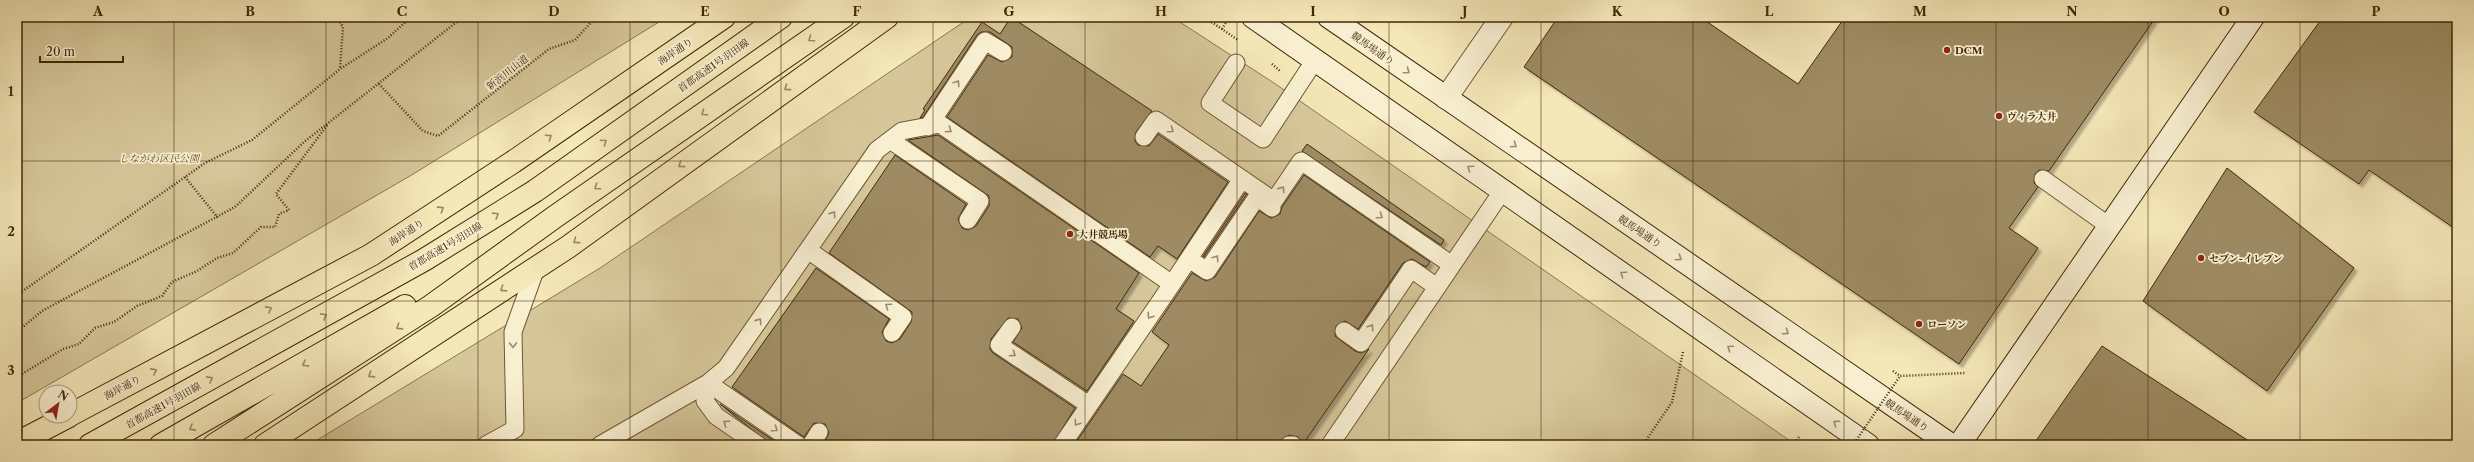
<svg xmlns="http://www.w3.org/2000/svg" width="2474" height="462" font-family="'Libre Caslon Text','Noto Serif JP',serif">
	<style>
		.green { fill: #d6c79a; stroke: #8c7851 }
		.building { fill: #9e8b64; stroke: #412808; filter: url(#shadow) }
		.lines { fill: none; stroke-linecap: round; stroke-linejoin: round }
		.lane-casing { stroke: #6e5834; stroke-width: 19 }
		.street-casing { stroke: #6e5834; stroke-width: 24 }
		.secondary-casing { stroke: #412808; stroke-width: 24 }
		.primary-casing { stroke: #412808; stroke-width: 24 }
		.highway-casing { stroke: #412808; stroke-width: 24 }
		.path { stroke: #412808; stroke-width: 2.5; stroke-dasharray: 1 2; stroke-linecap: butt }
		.lane { stroke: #f8efd1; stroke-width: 17 }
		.street { stroke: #f8efd1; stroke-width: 22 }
		.secondary { stroke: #f8efd1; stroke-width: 22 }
		.primary { stroke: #f4e7b8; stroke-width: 22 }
		.highway { stroke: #f4e7b8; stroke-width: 22 }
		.path-bridge { stroke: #412808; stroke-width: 2.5; stroke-dasharray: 1 2; stroke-linecap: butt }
		.oneway { stroke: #9a8860 }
		.oneway2 { stroke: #9c8c6c }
		.grid { fill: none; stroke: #412808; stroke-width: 1; stroke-opacity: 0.55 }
		.poi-dot { fill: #8f2418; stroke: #f8efd1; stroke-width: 1.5 }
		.labels { text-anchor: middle; stroke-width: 3.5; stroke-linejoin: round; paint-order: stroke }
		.street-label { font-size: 10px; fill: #412808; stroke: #f8efd1 }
		.poi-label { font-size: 10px; font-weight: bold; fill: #412808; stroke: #f8efd1; text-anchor: start }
		.park-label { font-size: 10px; font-style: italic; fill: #66502c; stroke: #f8efd1 }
		.neatline { fill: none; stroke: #412808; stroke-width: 1.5 }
		.grid-label { font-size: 13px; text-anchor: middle; font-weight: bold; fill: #412808 }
	</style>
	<defs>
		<filter id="shadow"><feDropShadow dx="3.5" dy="3.5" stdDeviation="1" flood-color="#0004"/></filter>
	</defs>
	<rect width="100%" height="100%" fill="#f4e7b8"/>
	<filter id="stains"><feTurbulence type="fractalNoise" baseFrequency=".005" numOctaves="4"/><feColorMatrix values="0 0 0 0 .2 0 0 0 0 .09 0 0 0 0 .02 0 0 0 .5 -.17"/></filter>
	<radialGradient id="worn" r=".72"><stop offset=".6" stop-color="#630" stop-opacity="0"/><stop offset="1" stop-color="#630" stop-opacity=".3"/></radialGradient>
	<!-- green -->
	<path class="green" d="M 17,17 L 667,17 L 410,176 L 17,403 Z
		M 971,17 L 1172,17 L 1274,83 L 1796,445 L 309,445 L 600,268 Z"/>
	<!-- building -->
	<path class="building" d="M 1011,17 L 1152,111 L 1136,132 L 1135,141 L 1138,145 L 1149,146 L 1158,134 L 1228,182 L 1177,259 L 1158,246 L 1150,257 L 947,117 L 988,55 L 1002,62 L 1012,57 L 1012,47 L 990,32 L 981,32 L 977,35 L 923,117 L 920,118 L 925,110 L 923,109 L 982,22 L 1000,34 Z
		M 1558,17 L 1700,17 L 1798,84 L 1845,17 L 2156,17 L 2049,171 L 2039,170 L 2035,174 L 2034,183 L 2038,187 L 2009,228 L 2038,248 L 1959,364 L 1524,67 Z
		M 2323,17 L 2457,17 L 2457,230 L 2369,170 L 2359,184 L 2254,112 Z
		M 938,135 L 1139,273 L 1116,309 L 1134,321 L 1087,391 L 1013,342 L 1022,328 L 1018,319 L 1008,318 L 991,339 L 990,349 L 993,353 L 1075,408 L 1052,445 L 823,445 L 829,433 L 825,424 L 814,423 L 804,437 L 732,387 L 816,268 L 889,319 L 882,332 L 886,341 L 892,343 L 900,339 L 911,322 L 912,312 L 829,253 L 895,155 L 966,204 L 958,219 L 962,228 L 968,230 L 976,226 L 989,206 L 989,196 L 908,140 Z
		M 1307,144 L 1444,240 L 1441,245 L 1302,151 Z
		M 2227,168 L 2354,268 L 2267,391 L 2143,301 Z
		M 1304,175 L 1430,262 L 1426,267 L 1412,259 L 1403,263 L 1358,329 L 1345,321 L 1336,326 L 1335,336 L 1355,351 L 1361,353 L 1369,349 L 1303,444 L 1298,437 L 1289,435 L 1281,440 L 1279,445 L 1074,445 L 1123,374 L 1141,386 L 1169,345 L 1152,332 L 1192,273 L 1206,281 L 1215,277 L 1259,211 L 1271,218 L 1280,214 L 1282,207 Z
		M 1245,193 L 1247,194 L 1204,257 L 1203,256 Z
		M 2102,346 L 2255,445 L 2033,445 Z
		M 720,404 L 780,445 L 771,445 Z"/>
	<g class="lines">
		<!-- lane casing -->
		<g class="lane-casing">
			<path id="lane" d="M 1236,63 L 1210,103 L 1263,139 L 1315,60
				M 928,127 L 985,41 L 1003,52
				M 1144,137 L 1156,120 L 1274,201 L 1301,161 L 1452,265
				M 890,140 L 980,201 L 968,220
				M 2043,179 L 2109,226
				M 808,250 L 903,317 L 892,333
				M 1189,259 L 1207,271 L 1257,197 L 1272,208
				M 1012,327 L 999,345 L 1089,405
				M 1344,331 L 1361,343 L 1411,269 L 1437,287
				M 486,445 L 515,429 L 513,332 L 536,268
				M 600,445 L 708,383 L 798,445
				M 758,445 L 716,416 L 705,401 L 708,383 L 726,368 L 877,150 L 902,131 L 940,124 L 1172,284 L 1242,179
				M 811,445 L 819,432
				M 1062,445 L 1172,284
				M 1289,445 L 1293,445
				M 1330,445 L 1503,190"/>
		</g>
		<!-- street casing -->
		<g class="street-casing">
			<path id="street" d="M 1446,98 L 1502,17"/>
		</g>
		<!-- secondary casing -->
		<g class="secondary-casing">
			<path id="secondary" d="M 1253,17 L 1868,445
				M 1329,17 L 1951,445
				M 1959,445 L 2253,17"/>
		</g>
		<!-- primary casing -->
		<g class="primary-casing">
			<path id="primary" d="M 70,415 L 371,255 L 513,162 L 724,17
				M 17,443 L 69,416
				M 265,445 L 568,247 L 887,17"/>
		</g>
		<!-- highway casing -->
		<g class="highway-casing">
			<path id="highway" d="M 90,445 L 424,260 L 535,191 L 781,17
				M 161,445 L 405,306
				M 214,445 L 431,306 L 556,216 L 843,17"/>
		</g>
		<!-- path -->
		<path class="path" d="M 337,17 L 343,27 L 340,68
			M 1204,17 L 1238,40
			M 1222,29 L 1227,21
			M 1272,64 L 1280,71
			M 379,84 L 423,131 L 438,136 L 549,49 L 575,40 L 595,18 L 600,17
			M 185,177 L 218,218
			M 17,295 L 205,163 L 252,140 L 340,69 L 388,38 L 411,17
			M 17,332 L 42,311 L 235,207 L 304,142 L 463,17
			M 1893,371 L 1900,376 L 1965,373
			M 17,377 L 63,349 L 79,344 L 95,328 L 114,322 L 137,306 L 162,296 L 172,282 L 197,271 L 217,258 L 233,253 L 261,227 L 275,227 L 279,214 L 289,210 L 276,194 L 328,124
			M 1643,445 L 1672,402 L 1683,352
			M 1793,445 L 1799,437"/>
		<!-- lane -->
		<use href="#lane" class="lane"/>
		<!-- street -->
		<use href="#street" class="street"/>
		<!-- secondary -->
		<use href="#secondary" class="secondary"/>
		<!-- primary -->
		<use href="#primary" class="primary"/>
		<!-- highway -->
		<use href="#highway" class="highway"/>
		<!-- path-bridge -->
		<path class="path-bridge" d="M 1853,445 L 1900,376"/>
	</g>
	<!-- one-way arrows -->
	<defs><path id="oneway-chevron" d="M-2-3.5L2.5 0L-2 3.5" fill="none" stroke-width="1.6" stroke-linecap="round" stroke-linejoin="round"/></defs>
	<g class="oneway">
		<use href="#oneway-chevron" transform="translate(811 39) rotate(145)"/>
		<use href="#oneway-chevron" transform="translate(787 88) rotate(144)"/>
		<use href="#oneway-chevron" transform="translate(704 113) rotate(145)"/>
		<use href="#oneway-chevron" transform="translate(549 137) rotate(-34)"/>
		<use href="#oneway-chevron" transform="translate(604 142) rotate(-35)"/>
		<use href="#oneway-chevron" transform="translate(681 165) rotate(144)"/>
		<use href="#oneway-chevron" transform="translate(597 187) rotate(145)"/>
		<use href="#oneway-chevron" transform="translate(441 209) rotate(-33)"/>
		<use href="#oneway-chevron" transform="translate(496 215) rotate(-32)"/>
		<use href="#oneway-chevron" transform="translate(576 241) rotate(144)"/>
		<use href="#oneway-chevron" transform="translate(503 289) rotate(147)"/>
		<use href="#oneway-chevron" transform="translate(269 309) rotate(-28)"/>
		<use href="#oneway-chevron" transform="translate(324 316) rotate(-29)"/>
		<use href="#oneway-chevron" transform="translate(399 327) rotate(147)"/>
		<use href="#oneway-chevron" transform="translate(305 364) rotate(150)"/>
		<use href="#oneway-chevron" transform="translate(154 371) rotate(-28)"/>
		<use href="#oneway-chevron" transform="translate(371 375) rotate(147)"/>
		<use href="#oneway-chevron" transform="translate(210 379) rotate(-29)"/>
		<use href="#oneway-chevron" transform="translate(192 428) rotate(151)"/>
	</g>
	<g class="oneway2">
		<use href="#oneway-chevron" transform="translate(1407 71) rotate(35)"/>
		<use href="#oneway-chevron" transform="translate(957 83) rotate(-56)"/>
		<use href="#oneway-chevron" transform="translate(949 130) rotate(34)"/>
		<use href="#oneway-chevron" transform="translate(1171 130) rotate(35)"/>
		<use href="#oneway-chevron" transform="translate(1514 145) rotate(34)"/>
		<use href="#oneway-chevron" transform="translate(1470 168) rotate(-145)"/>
		<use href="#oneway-chevron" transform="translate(1282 189) rotate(-55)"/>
		<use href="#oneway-chevron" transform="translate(833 214) rotate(-55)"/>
		<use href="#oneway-chevron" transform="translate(1380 216) rotate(35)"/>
		<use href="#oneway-chevron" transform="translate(1216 258) rotate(-56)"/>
		<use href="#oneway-chevron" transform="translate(1679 258) rotate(34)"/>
		<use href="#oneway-chevron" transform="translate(1623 274) rotate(-145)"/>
		<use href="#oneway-chevron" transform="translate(888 306) rotate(-145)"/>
		<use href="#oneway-chevron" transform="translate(1150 316) rotate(124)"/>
		<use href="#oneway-chevron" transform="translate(759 321) rotate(-55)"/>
		<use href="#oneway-chevron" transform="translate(1371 327) rotate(-56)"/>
		<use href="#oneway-chevron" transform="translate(1786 332) rotate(34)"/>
		<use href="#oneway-chevron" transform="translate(513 345) rotate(89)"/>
		<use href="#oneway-chevron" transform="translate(1730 348) rotate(-145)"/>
		<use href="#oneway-chevron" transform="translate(1013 354) rotate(34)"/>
		<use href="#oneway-chevron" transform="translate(726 423) rotate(-145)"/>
		<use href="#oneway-chevron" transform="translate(1077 423) rotate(124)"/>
		<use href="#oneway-chevron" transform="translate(1836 423) rotate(-145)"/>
		<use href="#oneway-chevron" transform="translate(775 429) rotate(35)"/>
	</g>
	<!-- grid -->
	<path class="grid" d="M 174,17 L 174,445M 326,17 L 326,445M 478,17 L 478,445M 630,17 L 630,445M 781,17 L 781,445M 933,17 L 933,445M 1085,17 L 1085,445M 1237,17 L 1237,445M 1389,17 L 1389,445M 1541,17 L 1541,445M 1693,17 L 1693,445M 1844,17 L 1844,445M 1996,17 L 1996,445M 2148,17 L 2148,445M 2300,17 L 2300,445M 17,161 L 2457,161M 17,301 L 2457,301"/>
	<!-- markers -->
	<g class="poi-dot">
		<circle cx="1947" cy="50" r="4"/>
		<circle cx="1999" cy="116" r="4"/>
		<circle cx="1070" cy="234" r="4"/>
		<circle cx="2201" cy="258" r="4"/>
		<circle cx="1919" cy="324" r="4"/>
	</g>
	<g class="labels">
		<!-- street labels -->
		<g class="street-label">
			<text transform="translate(1373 48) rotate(35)" y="4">競馬場通り</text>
			<text transform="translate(675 51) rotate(-34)" y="4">海岸通り</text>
			<text transform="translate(713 65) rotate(-35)" y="4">首都高速1号羽田線</text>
			<text transform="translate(507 72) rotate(-38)" y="4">新浜川山道</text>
			<text transform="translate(1640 231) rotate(34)" y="4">競馬場通り</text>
			<text transform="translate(406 232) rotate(-33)" y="4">海岸通り</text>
			<text transform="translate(445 246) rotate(-31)" y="4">首都高速1号羽田線</text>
			<text transform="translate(122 387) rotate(-28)" y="4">海岸通り</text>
			<text transform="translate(163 405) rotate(-29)" y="4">首都高速1号羽田線</text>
			<text transform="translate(1907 415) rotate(34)" y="4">競馬場通り</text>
		</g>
		<!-- poi labels -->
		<g class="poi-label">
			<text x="1955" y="54">DCM</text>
			<text x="2007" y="120">ヴィラ大井</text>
			<text x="1078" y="238">大井競馬場</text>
			<text x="2209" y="262">セブン-イレブン</text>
			<text x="1927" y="328">ローソン</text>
		</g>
		<!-- park labels -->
		<g class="park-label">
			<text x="159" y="162">しながわ区民公園</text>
		</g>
	</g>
	<!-- margin -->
	<rect width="2474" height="462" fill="none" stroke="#f4e7b8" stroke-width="44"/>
	<!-- north arrow -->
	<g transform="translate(58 404) rotate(31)"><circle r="19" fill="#f8efd1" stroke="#af9f81"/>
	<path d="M0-3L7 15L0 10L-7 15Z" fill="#8f2418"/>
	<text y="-6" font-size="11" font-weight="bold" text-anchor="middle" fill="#412808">N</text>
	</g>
	<!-- scale -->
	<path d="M40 56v6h83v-6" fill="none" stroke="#412808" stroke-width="2"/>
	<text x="46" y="56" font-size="12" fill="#412808" stroke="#f8efd1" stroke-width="3" paint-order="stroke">20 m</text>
	<rect x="22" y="22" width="2430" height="418" class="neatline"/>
	<g class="grid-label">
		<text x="98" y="16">A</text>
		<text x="250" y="16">B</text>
		<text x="402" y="16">C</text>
		<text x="554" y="16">D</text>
		<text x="705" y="16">E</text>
		<text x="857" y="16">F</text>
		<text x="1009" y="16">G</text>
		<text x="1161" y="16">H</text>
		<text x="1313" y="16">I</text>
		<text x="1465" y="16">J</text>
		<text x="1617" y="16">K</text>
		<text x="1769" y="16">L</text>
		<text x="1920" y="16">M</text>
		<text x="2072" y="16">N</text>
		<text x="2224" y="16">O</text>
		<text x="2376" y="16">P</text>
		<text x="11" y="96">1</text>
		<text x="11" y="236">2</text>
		<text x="11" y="375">3</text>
	</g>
	<rect width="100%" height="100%" filter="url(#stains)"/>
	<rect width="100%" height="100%" fill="url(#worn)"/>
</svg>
